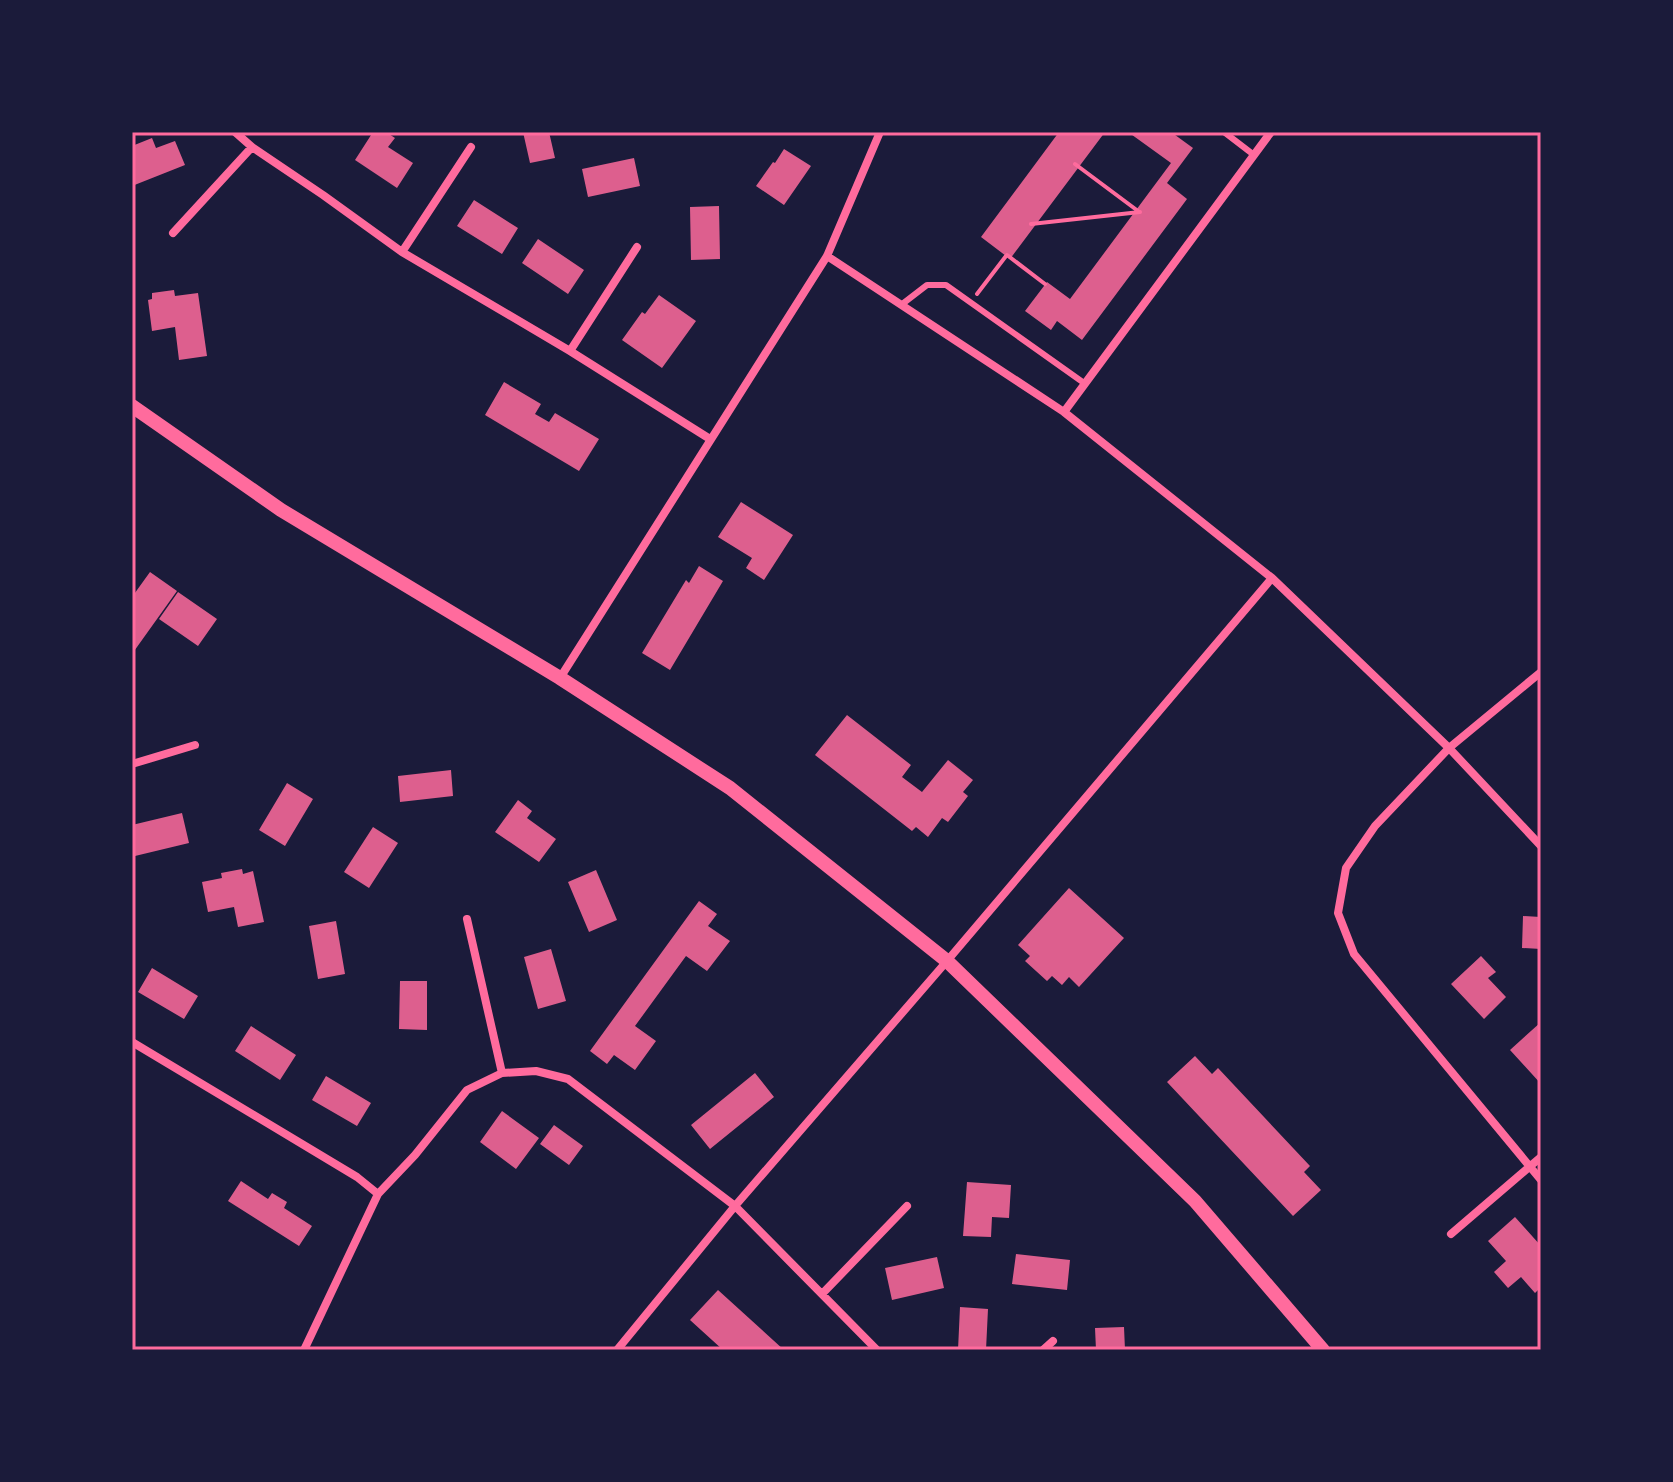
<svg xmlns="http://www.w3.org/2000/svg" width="1673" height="1482" font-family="Arial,sans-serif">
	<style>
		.building { fill: #dd5f8e }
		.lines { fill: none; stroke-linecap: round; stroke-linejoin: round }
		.path { stroke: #ff6b9d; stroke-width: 4 }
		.service { stroke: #ff6b9d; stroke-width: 6 }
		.minor { stroke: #ff6b9d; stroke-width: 8 }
		.tertiary { stroke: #ff6b9d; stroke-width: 14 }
		.neatline { fill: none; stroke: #ff6b9d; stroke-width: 3 }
	</style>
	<rect width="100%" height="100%" fill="#1b1b3a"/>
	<!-- building -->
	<path class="building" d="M 373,132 L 386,132 L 395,138 L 388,147 L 413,163 L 397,188 L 355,160 Z
		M 523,132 L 549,132 L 555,158 L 530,163 Z
		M 1059,132 L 1105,132 L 1010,259 L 981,237 Z
		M 1128,132 L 1171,132 L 1193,148 L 1167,183 L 1187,199 L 1082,340 L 1057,321 L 1051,330 L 1025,311 L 1047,282 L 1070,299 L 1171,163 Z
		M 152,138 L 156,148 L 175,141 L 185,165 L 132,186 L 132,146 Z
		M 784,149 L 811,166 L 784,205 L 756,186 L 773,162 L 775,163 Z
		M 634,158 L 640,186 L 588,197 L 582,169 Z
		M 474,200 L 518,228 L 502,254 L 457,226 Z
		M 719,206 L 720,259 L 691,260 L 690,207 Z
		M 538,239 L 584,270 L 568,294 L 522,263 Z
		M 174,290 L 175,296 L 198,293 L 207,356 L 179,360 L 175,327 L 152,331 L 148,300 L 152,299 L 152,293 Z
		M 659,295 L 696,321 L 662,368 L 622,340 L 642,312 L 645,314 Z
		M 504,382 L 541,404 L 535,414 L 549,422 L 555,413 L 599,439 L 579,471 L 485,415 Z
		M 741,502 L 793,535 L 764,580 L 746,568 L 752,558 L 718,537 Z
		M 699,566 L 723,581 L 670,670 L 642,653 L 686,580 L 689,583 Z
		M 150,572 L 177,591 L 132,654 L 132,597 Z
		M 178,592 L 217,619 L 198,646 L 159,619 Z
		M 847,715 L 911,765 L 902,777 L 922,792 L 948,760 L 973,780 L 963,792 L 968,796 L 948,822 L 942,818 L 928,837 L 916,827 L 912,831 L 815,755 Z
		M 451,770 L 453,796 L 400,802 L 398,776 Z
		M 287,783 L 313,799 L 285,846 L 259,830 Z
		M 518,800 L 532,811 L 527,818 L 556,839 L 539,862 L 495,832 Z
		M 182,813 L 189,843 L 135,856 L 132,844 L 132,825 Z
		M 373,827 L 398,843 L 369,888 L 344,872 Z
		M 242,869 L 243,874 L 253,871 L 264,922 L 238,927 L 234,907 L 208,912 L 202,882 L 222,878 L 221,873 Z
		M 596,870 L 617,920 L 589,932 L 568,882 Z
		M 1069,888 L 1124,938 L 1079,987 L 1069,977 L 1062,985 L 1052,976 L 1047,981 L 1025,961 L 1030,956 L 1018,945 Z
		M 699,901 L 717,914 L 708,926 L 730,941 L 707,971 L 686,956 L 635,1026 L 656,1041 L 635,1070 L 614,1055 L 607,1064 L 590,1051 Z
		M 1523,916 L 1541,917 L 1541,949 L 1522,948 Z
		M 336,921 L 345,974 L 318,979 L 309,926 Z
		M 551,949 L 566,1001 L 538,1009 L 524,957 Z
		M 1481,956 L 1496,972 L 1488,978 L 1506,997 L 1484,1019 L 1451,984 Z
		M 152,968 L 198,996 L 184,1019 L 138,992 Z
		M 400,981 L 427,981 L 427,1030 L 399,1029 Z
		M 1541,1022 L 1541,1084 L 1510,1050 Z
		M 251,1026 L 296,1055 L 280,1080 L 235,1051 Z
		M 1195,1056 L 1212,1074 L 1218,1068 L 1310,1166 L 1304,1172 L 1321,1190 L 1293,1216 L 1167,1082 Z
		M 755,1073 L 774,1097 L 710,1149 L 691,1125 Z
		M 326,1076 L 371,1103 L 357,1126 L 312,1100 Z
		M 502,1111 L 539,1138 L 516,1169 L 480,1142 Z
		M 554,1125 L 583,1146 L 569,1165 L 540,1144 Z
		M 241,1181 L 268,1199 L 272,1193 L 287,1202 L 284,1208 L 312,1226 L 299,1246 L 228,1201 Z
		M 967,1182 L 1011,1185 L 1009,1218 L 992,1217 L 991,1237 L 963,1236 Z
		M 1515,1217 L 1541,1246 L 1541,1287 L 1535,1293 L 1521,1277 L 1508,1288 L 1494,1272 L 1506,1261 L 1488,1241 Z
		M 1016,1254 L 1070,1260 L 1067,1290 L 1012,1284 Z
		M 937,1257 L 944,1288 L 892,1300 L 885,1268 Z
		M 718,1290 L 784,1350 L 723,1350 L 690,1320 Z
		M 960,1307 L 988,1309 L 986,1350 L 958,1350 Z
		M 1124,1327 L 1125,1350 L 1096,1350 L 1095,1328 Z"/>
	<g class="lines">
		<!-- path -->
		<path class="path" d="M 1075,164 L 1138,211
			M 1031,224 L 1140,212
			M 1007,255 L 1045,284
			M 977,294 L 1006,256"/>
		<!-- service -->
		<path class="service" d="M 1224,132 L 1254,155
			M 901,305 L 927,285 L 946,285 L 1084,383"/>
		<!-- minor -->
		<path class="minor" d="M 235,132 L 252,147 L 323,195 L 402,252 L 570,351 L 710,439
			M 173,233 L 252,147
			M 402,252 L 471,147
			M 827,256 L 1064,412 L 1272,578 L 1449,748 L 1541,846
			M 570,351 L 637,247
			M 1064,412 L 1271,132
			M 1541,672 L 1449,748 L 1375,826 L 1346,868 L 1338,913 L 1354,954 L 1541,1180
			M 560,678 L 827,256 L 880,132
			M 132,764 L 195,745
			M 467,919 L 502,1073
			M 132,1042 L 357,1177 L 378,1194 L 415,1155 L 467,1090 L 502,1073 L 536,1071 L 568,1079 L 735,1206 L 877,1350
			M 1451,1234 L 1541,1157
			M 822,1294 L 907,1206
			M 304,1350 L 378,1194
			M 617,1350 L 735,1206 L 947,961 L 1272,578
			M 1043,1350 L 1053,1341"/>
		<!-- tertiary -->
		<path class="tertiary" d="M 132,406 L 281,510 L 560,678 L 730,788 L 947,961 L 1195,1201 L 1323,1350"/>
	</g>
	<!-- border -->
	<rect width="1673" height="1482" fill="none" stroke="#1b1b3a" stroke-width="268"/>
	<rect x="134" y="134" width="1405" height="1214" class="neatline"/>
</svg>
